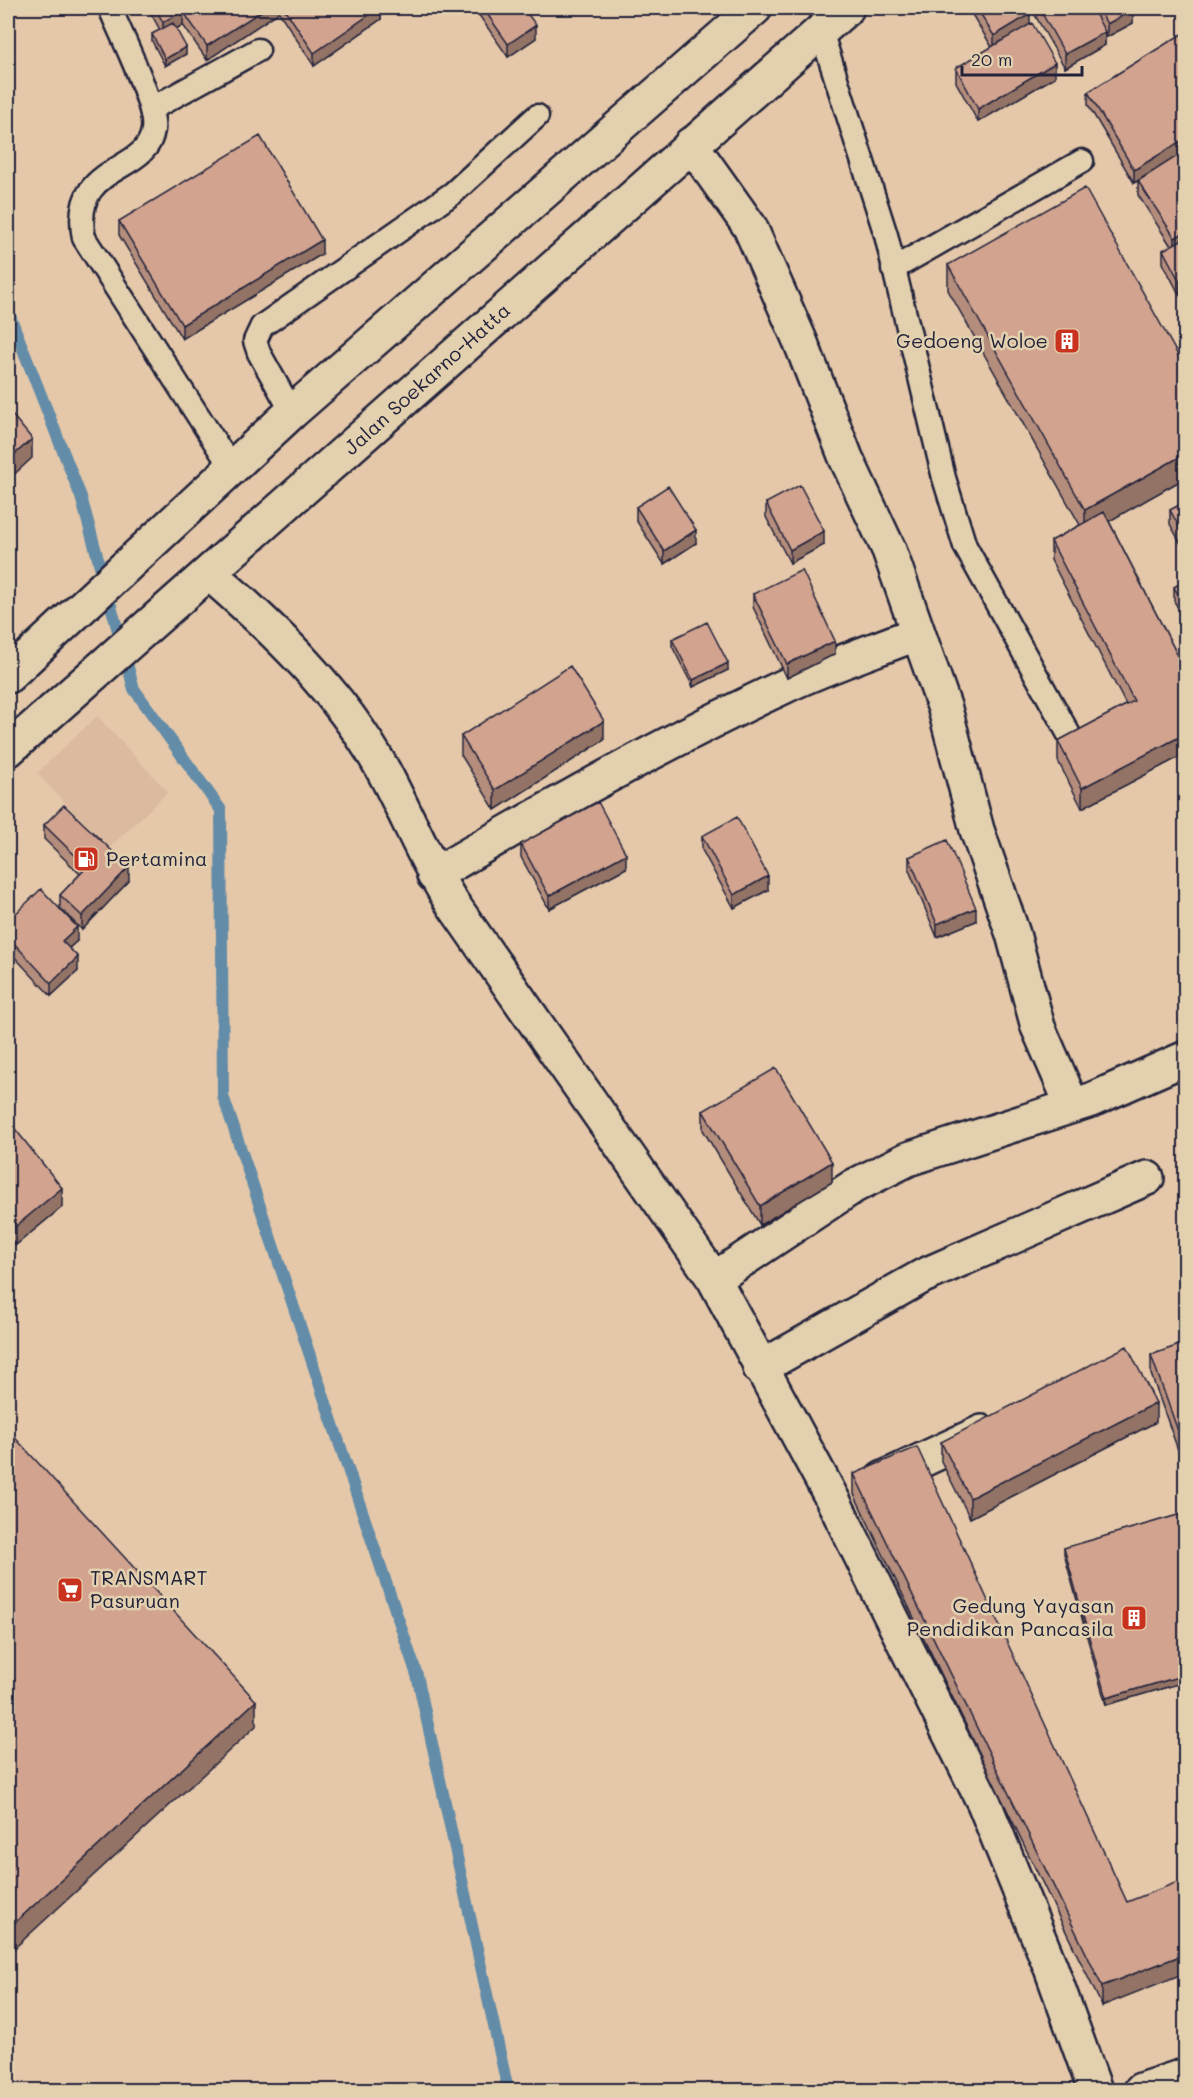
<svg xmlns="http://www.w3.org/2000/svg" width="1193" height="2098" font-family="Mali,sans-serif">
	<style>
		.built { fill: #dbbaa0 }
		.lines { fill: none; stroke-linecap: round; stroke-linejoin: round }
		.stream { stroke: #638ca8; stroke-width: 12 }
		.service-casing { stroke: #22223b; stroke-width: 27 }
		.minor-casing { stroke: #22223b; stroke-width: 38 }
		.trunk-casing { stroke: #22223b; stroke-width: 38 }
		.service { stroke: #e3d0ae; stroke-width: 22 }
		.minor { stroke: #e3d0ae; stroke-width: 33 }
		.trunk { stroke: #e3d0ae; stroke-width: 33 }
		.wall { fill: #b58d7c; stroke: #22223b; stroke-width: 1.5 }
		.shaded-wall { fill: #937365; stroke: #22223b; stroke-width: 1.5 }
		.building { fill: #d2a490; stroke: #22223b; stroke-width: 1.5 }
		.labels { text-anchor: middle; stroke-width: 5; stroke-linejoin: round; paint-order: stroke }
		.poi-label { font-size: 20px; fill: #22223b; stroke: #e3d0ae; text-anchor: end }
		.street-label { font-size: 20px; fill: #22223b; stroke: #e3d0ae }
	</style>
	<rect width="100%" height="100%" fill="#e5c8a9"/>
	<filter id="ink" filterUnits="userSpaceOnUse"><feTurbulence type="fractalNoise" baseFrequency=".0167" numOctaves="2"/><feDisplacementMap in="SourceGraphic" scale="12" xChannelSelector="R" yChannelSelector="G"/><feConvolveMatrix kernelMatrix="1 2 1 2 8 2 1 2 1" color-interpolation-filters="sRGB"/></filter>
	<g filter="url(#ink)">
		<!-- built -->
		<path class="built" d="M 97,716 L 168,792 L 108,849 L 37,773 Z"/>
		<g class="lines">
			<!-- stream -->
			<path class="stream" d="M 8,311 L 81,497 L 134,689 L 221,810 L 223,1096 L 417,1675 L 508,2090"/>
			<!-- service casing -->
			<g class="service-casing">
				<path id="service" d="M 110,8 C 120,33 157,106 153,130 C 147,176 69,161 84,238 L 231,467
					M 821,31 L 886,235 L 944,478 L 965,546 L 1072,740
					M 151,109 L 258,50
					M 893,269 L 1082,161
					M 292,412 L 259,353 L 255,341 L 262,326 L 453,193 L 537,116"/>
			</g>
			<!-- minor casing -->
			<g class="minor-casing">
				<path id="minor" d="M 691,144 L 750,227 L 801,343 L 846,458 L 889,550 L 945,709 L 977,830 L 1013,934 L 1038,1027 L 1072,1105
					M 209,573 C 275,630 340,692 383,770 C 407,814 425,861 452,903 L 714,1279 L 834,1502 L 984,1803 L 1051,1968 L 1095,2090
					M 434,875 C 548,808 663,743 783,687 C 827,666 873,651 918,633
					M 714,1279 L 854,1186 L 908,1159 L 1091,1100 L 1186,1058
					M 760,1368 L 923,1276 L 1147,1178
					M 882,1479 L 982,1432
					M 1141,2090 L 1186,2075"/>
			</g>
			<!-- trunk casing -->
			<g class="trunk-casing">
				<path id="trunk" d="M 8,676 L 292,412 L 755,8
					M 8,750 L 847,8"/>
			</g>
			<!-- service -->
			<use href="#service" class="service"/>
			<!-- minor -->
			<use href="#minor" class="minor"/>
			<!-- trunk -->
			<use href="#trunk" class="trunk"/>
		</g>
		<!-- wall -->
		<path class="wall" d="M 148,8 L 381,8 L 381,19 L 314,66 L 279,12 L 207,60 L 183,25 L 176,29 L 186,54 L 165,66 L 152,41 L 152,34 L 160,30 Z
			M 474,8 L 523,8 L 536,38 L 508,57 Z
			M 968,8 L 1026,8 L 1030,25 L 1055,77 L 978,122 L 956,82 L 956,68 L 992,47 Z
			M 1031,8 L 1132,8 L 1133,23 L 1107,37 L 1105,34 L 1105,45 L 1065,68 Z
			M 1185,32 L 1180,296 L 1163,263 L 1163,250 L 1171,246 L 1138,195 L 1138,181 L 1156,170 L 1134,183 L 1088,105 L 1088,92 Z
			M 119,221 L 322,254 L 182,339 L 119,235 Z
			M 948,265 L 1185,478 L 1109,521 L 1185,670 L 1185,754 L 1082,808 L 1058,761 L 1058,741 L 1126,705 L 1051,560 L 1051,541 L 1080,525 L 948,290 Z
			M 1185,502 L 1185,551 L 1170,524 L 1170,510 Z
			M 766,503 L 824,545 L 790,563 L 766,517 Z
			M 636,507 L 696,543 L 664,564 L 636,520 Z
			M 1185,581 L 1185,620 L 1174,601 L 1174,587 Z
			M 753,594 L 835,654 L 787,678 L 753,607 Z
			M 672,639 L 728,670 L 693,687 L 672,646 Z
			M 461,736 L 604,740 L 495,810 L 461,755 Z
			M 44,825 L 129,881 L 82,930 L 60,908 L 60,895 L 80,874 L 44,839 Z
			M 702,836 L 768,890 L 734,908 L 702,850 Z
			M 521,844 L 626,868 L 549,909 L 521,857 Z
			M 909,857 L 976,921 L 937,937 L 909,870 Z
			M 8,921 L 77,941 L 69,948 L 78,971 L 51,996 L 8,950 Z
			M 703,1111 L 832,1182 L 760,1225 L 703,1130 Z
			M 8,1120 L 62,1207 L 16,1245 L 8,1235 Z
			M 1185,1343 L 1183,1464 L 1151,1374 L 1151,1355 Z
			M 1156,1422 L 970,1518 L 941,1461 L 941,1442 Z
			M 854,1474 L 1127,1902 L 1102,2006 L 854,1494 Z
			M 1185,1513 L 1185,1682 L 1106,1705 L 1064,1554 L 1064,1548 Z"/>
		<!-- shaded-wall -->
		<path class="shaded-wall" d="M 266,8 L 279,8 L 279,12 L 207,60 L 207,46 Z
			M 379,8 L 381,8 L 381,19 L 314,66 L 314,53 Z
			M 1133,10 L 1133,23 L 1107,37 L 1107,24 Z
			M 183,11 L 183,25 L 163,36 L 163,22 Z
			M 1030,14 L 1030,28 L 994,49 L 994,36 Z
			M 536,25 L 536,38 L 508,57 L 508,44 Z
			M 1105,32 L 1105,45 L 1065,68 L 1065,54 Z
			M 186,47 L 186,54 L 165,66 L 165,59 Z
			M 1055,63 L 1055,77 L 978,122 L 978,109 Z
			M 1185,139 L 1185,152 L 1134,183 L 1134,170 Z
			M 1185,232 L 1185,245 L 1175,252 L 1175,238 Z
			M 322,240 L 322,254 L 182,339 L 182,325 Z
			M 1185,279 L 1185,293 L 1180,296 L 1180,282 Z
			M 32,439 L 32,458 L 8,480 L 8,460 Z
			M 1185,454 L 1185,478 L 1085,535 L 1085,510 Z
			M 696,530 L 696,543 L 664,564 L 664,551 Z
			M 824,531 L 824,545 L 790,563 L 790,550 Z
			M 835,641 L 835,654 L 787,678 L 787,664 Z
			M 728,663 L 728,670 L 693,687 L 693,680 Z
			M 604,721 L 604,740 L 495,810 L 495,790 Z
			M 1185,734 L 1185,754 L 1082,808 L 1082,788 Z
			M 626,854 L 626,868 L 549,909 L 549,896 Z
			M 129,867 L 129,881 L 82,930 L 82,916 Z
			M 768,876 L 768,890 L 734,908 L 734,895 Z
			M 976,908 L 976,921 L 937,937 L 937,924 Z
			M 77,927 L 77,941 L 62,954 L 62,941 Z
			M 78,957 L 78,971 L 51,996 L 51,983 Z
			M 832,1162 L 832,1182 L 760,1225 L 760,1206 Z
			M 62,1188 L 62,1207 L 16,1245 L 16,1226 Z
			M 1156,1403 L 1156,1422 L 970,1518 L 970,1498 Z
			M 1185,1444 L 1185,1463 L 1183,1464 L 1183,1445 Z
			M 1185,1675 L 1185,1682 L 1106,1705 L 1106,1698 Z
			M 256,1701 L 256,1726 L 8,1954 L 8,1929 Z
			M 1185,1954 L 1185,1973 L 1102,2006 L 1102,1986 Z"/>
		<!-- building -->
		<path class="building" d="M 155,8 L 266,8 L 207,46 L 183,11 L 163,22 Z
			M 284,8 L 379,8 L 314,53 Z
			M 483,8 L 523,8 L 536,25 L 508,44 Z
			M 977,8 L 1026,8 L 1030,14 L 994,36 Z
			M 1039,8 L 1092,8 L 1105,32 L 1065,54 Z
			M 1098,8 L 1132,8 L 1133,10 L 1107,24 Z
			M 173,23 L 186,47 L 165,59 L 152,34 Z
			M 1032,23 L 1055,63 L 978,109 L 956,68 Z
			M 1185,32 L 1185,99 L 1183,101 L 1185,105 L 1185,139 L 1134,170 L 1088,92 Z
			M 260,136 L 322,240 L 182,325 L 119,221 Z
			M 1185,151 L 1185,232 L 1175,238 L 1138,181 Z
			M 1085,188 L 1185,368 L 1185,454 L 1085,510 L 948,265 Z
			M 1185,238 L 1185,279 L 1180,282 L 1163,250 Z
			M 8,410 L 32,439 L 8,460 Z
			M 800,485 L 824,531 L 790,550 L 766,503 Z
			M 668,486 L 696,530 L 664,551 L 636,507 Z
			M 1185,502 L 1185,537 L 1170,510 Z
			M 1104,512 L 1185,670 L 1185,734 L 1082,788 L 1058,741 L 1134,701 L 1051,541 Z
			M 802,570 L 835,641 L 787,664 L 753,594 Z
			M 1185,581 L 1185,607 L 1174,587 Z
			M 707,622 L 728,663 L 693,680 L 672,639 Z
			M 570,666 L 604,721 L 495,790 L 461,736 Z
			M 598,802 L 626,854 L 549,896 L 521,844 Z
			M 64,805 L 129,867 L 82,916 L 60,895 L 87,867 L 44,825 Z
			M 737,817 L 768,876 L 734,895 L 702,836 Z
			M 947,840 L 976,908 L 937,924 L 909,857 Z
			M 41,889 L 77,927 L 62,941 L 78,957 L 51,983 L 8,937 L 8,921 Z
			M 776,1068 L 832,1162 L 760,1206 L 703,1111 Z
			M 8,1120 L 62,1188 L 16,1226 L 8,1215 Z
			M 1185,1343 L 1185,1444 L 1183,1445 L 1151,1355 Z
			M 1127,1346 L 1156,1403 L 970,1498 L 941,1442 Z
			M 8,1430 L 256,1701 L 8,1929 Z
			M 917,1447 L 1127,1902 L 1185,1879 L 1185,1954 L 1102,1986 L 854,1474 Z
			M 1185,1513 L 1185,1675 L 1106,1698 L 1064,1548 Z"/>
	</g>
	<!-- icons -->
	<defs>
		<g id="building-square" transform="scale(1.35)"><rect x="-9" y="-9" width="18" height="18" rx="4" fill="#c8321e" stroke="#e3d0ae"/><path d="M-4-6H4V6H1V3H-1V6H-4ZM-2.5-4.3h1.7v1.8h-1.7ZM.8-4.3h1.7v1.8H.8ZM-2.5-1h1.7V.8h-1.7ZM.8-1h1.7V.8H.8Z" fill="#fff"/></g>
		<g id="fuel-square" transform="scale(1.35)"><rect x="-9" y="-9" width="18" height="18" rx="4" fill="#c8321e" stroke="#e3d0ae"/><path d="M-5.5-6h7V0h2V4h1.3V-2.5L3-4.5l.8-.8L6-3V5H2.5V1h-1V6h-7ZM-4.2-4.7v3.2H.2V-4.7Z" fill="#fff"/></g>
		<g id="supermarket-square" transform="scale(1.35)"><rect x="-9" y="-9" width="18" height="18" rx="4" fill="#c8321e" stroke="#e3d0ae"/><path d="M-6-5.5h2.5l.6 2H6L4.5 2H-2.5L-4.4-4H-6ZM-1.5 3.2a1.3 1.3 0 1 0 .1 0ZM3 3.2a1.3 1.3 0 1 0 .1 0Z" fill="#fff"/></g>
	</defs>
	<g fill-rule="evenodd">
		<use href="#building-square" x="1067" y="341"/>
		<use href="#fuel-square" x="86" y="859"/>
		<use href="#supermarket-square" x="70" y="1590"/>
		<use href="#building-square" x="1134" y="1618"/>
	</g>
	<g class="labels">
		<!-- poi labels -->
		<g class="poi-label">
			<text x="1048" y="348">Gedoeng Woloe</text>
			<text x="106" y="866" text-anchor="start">Pertamina</text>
			<text x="90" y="1585" text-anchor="start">TRANSMART<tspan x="90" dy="23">Pasuruan</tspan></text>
			<text x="1114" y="1613">Gedung Yayasan<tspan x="1114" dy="23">Pendidikan Pancasila</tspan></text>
		</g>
		<!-- street labels -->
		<g class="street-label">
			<text transform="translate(427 379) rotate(-42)" y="7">Jalan Soekarno-Hatta</text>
		</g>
	</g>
	<!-- margin -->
	<rect width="1193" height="2098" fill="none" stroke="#e3d0ae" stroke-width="30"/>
	<rect x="15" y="15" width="1163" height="2068" fill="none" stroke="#22223b" stroke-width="2" filter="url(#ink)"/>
	<!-- scale -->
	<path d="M962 66v9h120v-9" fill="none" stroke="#22223b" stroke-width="3"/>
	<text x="971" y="66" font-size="18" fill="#22223b" stroke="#e3d0ae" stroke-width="4.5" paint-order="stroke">20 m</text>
</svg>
